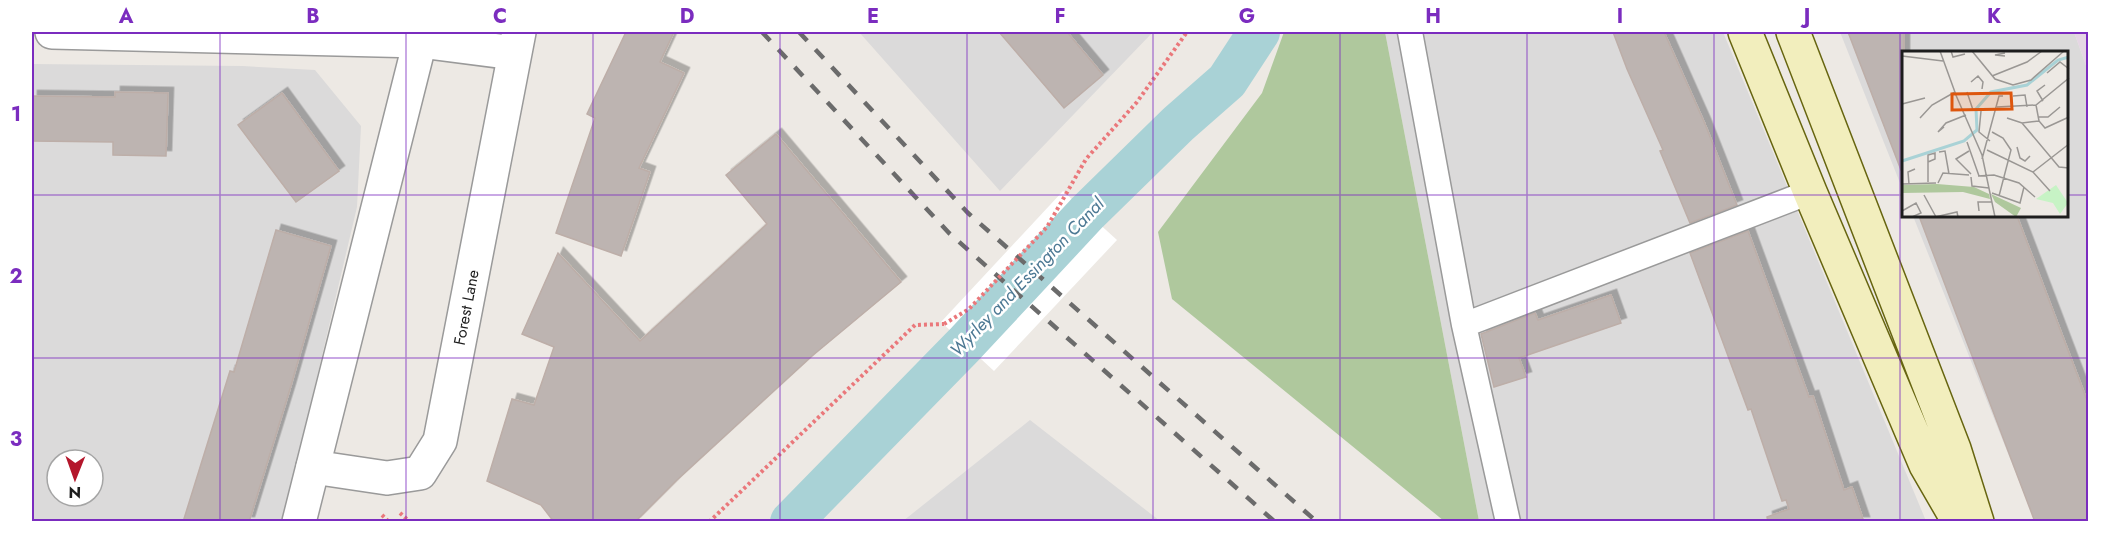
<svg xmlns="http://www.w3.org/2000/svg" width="2120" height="553" font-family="Jost,sans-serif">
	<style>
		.residential { fill: #dbdada; fill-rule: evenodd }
		.industrial { fill: #e5d6e4 }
		.forest { fill: #afc89d }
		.pier { fill: #fff }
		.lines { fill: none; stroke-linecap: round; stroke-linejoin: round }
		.canal { stroke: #a9d2d6; stroke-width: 42 }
		.building { fill: #bdb4b1; stroke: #bdaea8; stroke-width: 1.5; filter: url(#shadow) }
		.lane-casing { stroke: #9a9a9a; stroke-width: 27 }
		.street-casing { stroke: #9a9a9a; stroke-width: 36 }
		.secondary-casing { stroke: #676510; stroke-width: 36 }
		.path { stroke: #ea787b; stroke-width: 4; stroke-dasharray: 3 3; stroke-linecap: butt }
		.lane { stroke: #fff; stroke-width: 24 }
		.street { stroke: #fff; stroke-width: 33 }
		.secondary { stroke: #f2eebd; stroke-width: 33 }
		.rail { stroke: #6b6b6b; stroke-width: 4.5; stroke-dasharray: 12 12; stroke-linecap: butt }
		.path-bridge { stroke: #ea787b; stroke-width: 4; stroke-dasharray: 3 3; stroke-linecap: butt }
		.grid { fill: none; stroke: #7b2cbf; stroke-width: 1.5; stroke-opacity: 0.55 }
		.labels { text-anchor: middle; stroke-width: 5; stroke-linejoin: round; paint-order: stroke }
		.street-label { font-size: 16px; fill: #1d1d1d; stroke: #fff }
		.water-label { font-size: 18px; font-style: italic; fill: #4d7994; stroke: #fff }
		.inset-river { fill: none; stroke: #a9d2d6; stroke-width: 3 }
		.inset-road { fill: none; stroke: #9a9794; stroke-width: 1.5 }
		.view { fill: #de560d; fill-opacity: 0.15; stroke: #de560d; stroke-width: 3 }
		.inset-edge { fill: none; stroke: #1d1d1d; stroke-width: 3 }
		.neatline { fill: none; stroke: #7b2cbf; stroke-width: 2 }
		.grid-label { font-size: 20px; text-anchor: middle; font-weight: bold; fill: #7b2cbf }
	</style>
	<defs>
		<filter id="shadow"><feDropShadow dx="5.5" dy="-5.5" stdDeviation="0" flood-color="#0004"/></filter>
	</defs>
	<rect width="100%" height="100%" fill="#ede9e4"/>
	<!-- residential -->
	<path class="residential" d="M 859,32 L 1153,32 L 1000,191 Z
		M 1385,32 L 1723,32 L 1926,521 L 1479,521 Z
		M 1840,32 L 2074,32 L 2088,71 L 2088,521 L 2035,521 L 1913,216 L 2068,216 L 2068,52 L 1904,52 L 1904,193 Z
		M 32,64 L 242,66 L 315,70 L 361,126 L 357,207 L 283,521 L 32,522 ZM 57,460 L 93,460 L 93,496 L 57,496 Z
		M 1030,420 L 1160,521 L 903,521 Z"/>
	<!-- industrial -->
	<path class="industrial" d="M 2074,32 L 2088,32 L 2088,71 Z"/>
	<!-- forest -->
	<path class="forest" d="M 1284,32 L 1385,32 L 1479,521 L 1444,521 L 1172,299 L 1158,232 L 1262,93 Z"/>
	<!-- pier -->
	<path class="pier" d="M 1063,191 L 1117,240 L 994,371 L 941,322 Z"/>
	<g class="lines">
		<!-- canal -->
		<path class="canal" d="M 791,522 L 965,344 L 1087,213 L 1178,124 L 1227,81 L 1259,32"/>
	</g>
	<!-- building -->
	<path class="building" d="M 626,32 L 674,32 L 660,62 L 684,73 L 639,168 L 650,172 L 621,256 L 556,233 L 595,118 L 587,114 Z
		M 999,32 L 1067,32 L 1103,75 L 1064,108 Z
		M 1613,32 L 1664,32 L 1705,124 L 1737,205 L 1690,223 L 1660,151 L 1663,150 L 1627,69 Z
		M 1848,32 L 1904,32 L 1904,169 L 1901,170 Z
		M 115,92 L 168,93 L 166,156 L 113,155 L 113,142 L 32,141 L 32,96 L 115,97 Z
		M 282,93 L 339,171 L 296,202 L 238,125 Z
		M 776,134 L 901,282 L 812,356 L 677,480 L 635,522 L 554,522 L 541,505 L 487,481 L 512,399 L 534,405 L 554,347 L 522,334 L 558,253 L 640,341 L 767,224 L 726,175 Z
		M 1919,216 L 2017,216 L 2088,403 L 2088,522 L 2035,522 Z
		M 276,230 L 331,246 L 290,389 L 249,522 L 183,522 L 230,371 L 234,372 Z
		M 1748,231 L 1809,397 L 1813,396 L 1844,490 L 1852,487 L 1864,522 L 1768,522 L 1767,517 L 1789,509 L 1786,500 L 1782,501 L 1751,409 L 1748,410 L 1690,253 Z
		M 1611,295 L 1621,323 L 1519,358 L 1526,377 L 1494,387 L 1481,334 L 1535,313 L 1538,320 Z"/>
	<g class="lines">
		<!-- lane casing -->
		<g class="lane-casing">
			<path id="lane" d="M 1410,32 L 1464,325 L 1508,522
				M 1464,325 L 1810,192"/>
		</g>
		<!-- street casing -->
		<g class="street-casing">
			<g id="street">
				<path d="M 52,32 L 420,41 L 514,53"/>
				<path id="s1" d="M 313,467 L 387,478 L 420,473 L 440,441 L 519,32"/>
				<path d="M 299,522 L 420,41"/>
			</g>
		</g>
		<!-- secondary casing -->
		<g class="secondary-casing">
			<path id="secondary" d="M 1745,32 L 1810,192 L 1926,465 L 1959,522
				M 1793,32 L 1954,449 L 1977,522"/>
		</g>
		<!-- path -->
		<path class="path" d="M 1066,194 L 1086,159 L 1137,102 L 1187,32
			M 400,513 L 410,522
			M 382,515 L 389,522
			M 709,522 L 915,325 L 944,324"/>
		<!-- lane -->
		<use href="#lane" class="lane"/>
		<!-- street -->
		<use href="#street" class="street"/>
		<!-- secondary -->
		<use href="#secondary" class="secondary"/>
		<!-- rail -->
		<path class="rail" d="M 762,32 L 949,233 L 1275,522
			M 799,32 L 968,213 L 1317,522"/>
		<!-- path-bridge -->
		<path class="path-bridge" d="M 944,324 L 969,309 L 1047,227 L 1066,194"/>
	</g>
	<!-- grid -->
	<path class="grid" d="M 220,32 L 220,522M 406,32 L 406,522M 593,32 L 593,522M 780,32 L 780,522M 967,32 L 967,522M 1153,32 L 1153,522M 1340,32 L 1340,522M 1527,32 L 1527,522M 1714,32 L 1714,522M 1900,32 L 1900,522M 32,195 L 1904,195M 2068,195 L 2088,195M 32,358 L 2088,358"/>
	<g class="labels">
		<!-- street labels -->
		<g class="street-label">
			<text dy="6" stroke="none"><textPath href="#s1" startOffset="282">Forest Lane</textPath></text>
		</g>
		<!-- water labels -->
		<g class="water-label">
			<text transform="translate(1027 277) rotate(-46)" y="6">Wyrley and Essington Canal</text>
		</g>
	</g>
	<!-- overview -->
	<g transform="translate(1902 51)">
		<rect width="166" height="166" fill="#ede9e4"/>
		<path d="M 35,133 L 72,136 L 87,143 L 88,148 L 61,141 L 0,142 L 0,134 ZM 89,143 L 119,157 L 114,166 L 93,151 Z" fill="#afc89d"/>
		<path d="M 154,134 L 166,152 L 158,163 L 151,152 L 134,148 Z" fill="#c7f3c5"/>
		<path class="inset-river" d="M 0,110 L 62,90 L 75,79 L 74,58 L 89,41 L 125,34 L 156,9 L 167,6"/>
		<path class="inset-road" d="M 38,0 L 54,44M 49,0 L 51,6 L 63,3M 70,0 L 93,28 L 111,34 L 129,29 L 162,0M 103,2 L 93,4 L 103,5M 0,5 L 41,10M 145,22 L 158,11 L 167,18M 90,25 L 125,11 L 140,0M 69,31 L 76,25 L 81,31 L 80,38M 65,41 L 71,59M 53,42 L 80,104 L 93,166M 111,45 L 123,44 L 125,56M 141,50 L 135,40 L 143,34M 0,53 L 23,47M 134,54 L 137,70 L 143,77 L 167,66M 95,56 L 134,54 L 167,27M 79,60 L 77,81 L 88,90M 136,66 L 146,66 L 158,56M 18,67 L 30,54 L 53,41M 105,67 L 120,72 L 137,70M 120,72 L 157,116 L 167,117M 42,76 L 36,81 L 44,72 L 64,64M 90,81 L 101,87 L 109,99 L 97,145M 65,91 L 77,125M 115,96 L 118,107 L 123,110 L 128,105M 85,99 L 131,121 L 148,140M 67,100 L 54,108 L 69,123M 37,101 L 43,100 L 47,123M 80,108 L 97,45 L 101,45M 131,121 L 167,93M 76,125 L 92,124 L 117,132 L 133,146M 69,126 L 70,135 L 87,137M 26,131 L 26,104 L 33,102 L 33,108 L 26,111M 36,132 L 41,122 L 67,124M 0,133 L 34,132M 7,133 L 6,121 L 13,118M 90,142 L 118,152 L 122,136M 22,144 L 34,166M 0,160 L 14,152 L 19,162 L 10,166M 77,160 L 76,151 L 90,151M 33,166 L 55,161 L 56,166"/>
		<path class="view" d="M 109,42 L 110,58 L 50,59 L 50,43 Z"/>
		<rect width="166" height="166" class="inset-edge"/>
	</g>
	<!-- border -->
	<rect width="2120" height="553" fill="none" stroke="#ffffff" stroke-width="66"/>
	<!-- north arrow -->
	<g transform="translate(75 478) rotate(181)"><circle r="28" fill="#ffffff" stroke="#a5a5a5" stroke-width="1.5"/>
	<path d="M0-4.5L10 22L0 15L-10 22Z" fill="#b4162b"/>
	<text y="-9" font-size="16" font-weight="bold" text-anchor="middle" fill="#1d1d1d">N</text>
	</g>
	<rect x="33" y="33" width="2054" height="487" class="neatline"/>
	<g class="grid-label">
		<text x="126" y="23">A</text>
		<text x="313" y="23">B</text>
		<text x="500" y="23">C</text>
		<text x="687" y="23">D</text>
		<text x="873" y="23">E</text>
		<text x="1060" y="23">F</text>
		<text x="1247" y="23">G</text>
		<text x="1433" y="23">H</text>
		<text x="1620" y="23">I</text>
		<text x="1807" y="23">J</text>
		<text x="1994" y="23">K</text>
		<text x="16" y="121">1</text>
		<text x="16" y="283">2</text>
		<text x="16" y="446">3</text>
	</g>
</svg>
